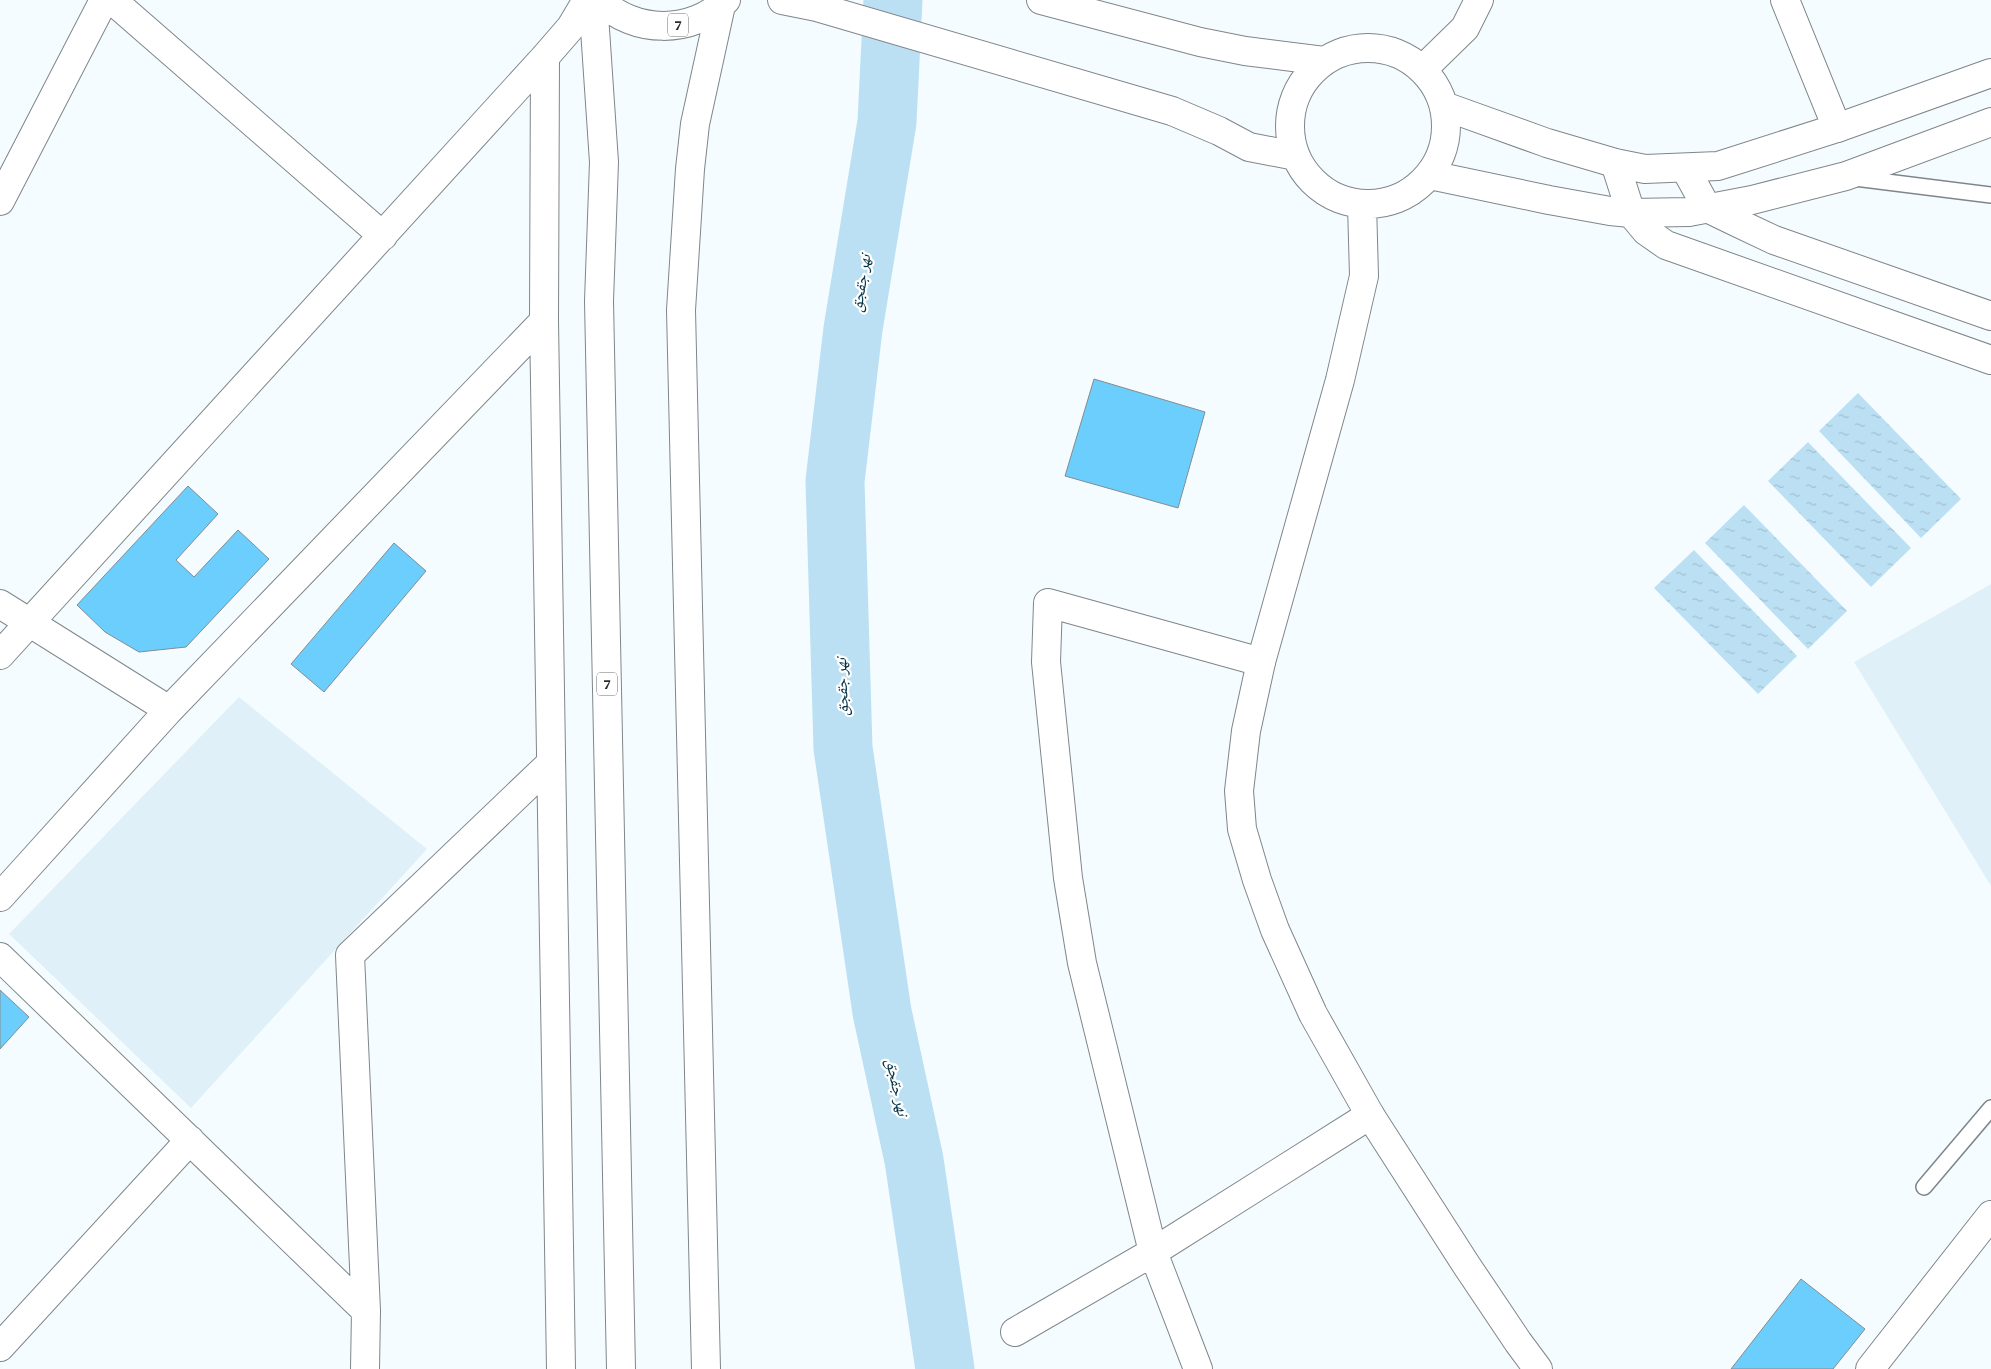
<svg xmlns="http://www.w3.org/2000/svg" width="1991" height="1369" font-family="'Source Serif 4','Noto Naskh Arabic',serif">
	<style>
		.built { fill: #e0f0f9 }
		.water { fill: url(#water-ripples) }
		.lines { fill: none; stroke-linecap: round; stroke-linejoin: round }
		.river { stroke: #bce0f3; stroke-width: 59 }
		.building { fill: #6bcefd; stroke: #858c90 }
		.service-casing { stroke: #7f868a; stroke-width: 18 }
		.minor-casing { stroke: #7f868a; stroke-width: 30 }
		.tertiary-casing { stroke: #7f868a; stroke-width: 30 }
		.trunk-casing { stroke: #7f868a; stroke-width: 30 }
		.service { stroke: #fff; stroke-width: 15 }
		.minor { stroke: #fff; stroke-width: 28 }
		.tertiary { stroke: #fff; stroke-width: 28 }
		.trunk { stroke: #fff; stroke-width: 28 }
		.labels { text-anchor: middle; stroke-width: 4.5; stroke-linejoin: round; paint-order: stroke }
		.shield { fill: #fff; stroke: #6a6c6d; stroke-width: 1 }
		.shield-label { font-size: 14px; font-weight: bold; fill: #2a2d2f }
		.water-label { font-size: 16px; font-style: italic; fill: #043245; stroke: #fff }
	</style>
	<defs>
		<pattern id="water-ripples" width="26" height="14" patternUnits="userSpaceOnUse" patternTransform="scale(1.25)"><rect width="26" height="14" fill="#bce0f3"/><path d="M2 4q2-2 4 0t4 0M15 11q2-2 4 0t4 0" fill="none" stroke="#a2c0d1"/></pattern>
	</defs>
	<rect width="100%" height="100%" fill="#f5fcff"/>
	<!-- built -->
	<path class="built" d="M 1991,584 L 1991,886 L 1854,662 Z
		M 239,697 L 427,849 L 191,1108 L 9,934 Z"/>
	<!-- water -->
	<path class="water" d="M 1858,393 L 1961,499 L 1921,538 L 1819,431 Z
		M 1808,442 L 1911,548 L 1871,587 L 1768,481 Z
		M 1744,505 L 1847,611 L 1808,649 L 1705,543 Z
		M 1694,550 L 1797,656 L 1758,694 L 1654,588 Z"/>
	<g class="lines">
		<!-- river -->
		<path class="river" d="M 893,0 L 887,122 L 853,329 L 835,481 L 843,748 L 882,1012 L 914,1160 L 945,1369"/>
	</g>
	<!-- building -->
	<path class="building" d="M 1094,379 L 1205,412 L 1178,508 L 1065,476 Z
		M 188,486 L 218,514 L 176,560 L 194,577 L 238,530 L 269,559 L 186,647 L 139,652 L 105,632 L 77,605 Z
		M 394,543 L 426,571 L 324,692 L 291,664 Z
		M 0,990 L 29,1017 L 0,1049 Z
		M 1801,1279 L 1865,1329 L 1833,1369 L 1731,1369 Z"/>
	<g class="lines">
		<!-- service casing -->
		<g class="service-casing">
			<path id="service" d="M 1855,178 L 1991,195
				M 1924,1187 L 1991,1108"/>
		</g>
		<!-- minor casing -->
		<g class="minor-casing">
			<path id="minor" d="M 112,0 L 383,236
				M 1785,0 L 1837,128
				M 545,57 L 544,321 L 561,1369
				M 1615,163 L 1631,213 L 1646,231 L 1666,245 L 1991,360
				M 1685,168 L 1707,208 L 1738,223 L 1774,240 L 1991,316
				M 0,201 L 104,0
				M 0,604 L 169,710
				M 0,655 L 545,57 L 571,27 L 587,0
				M 0,897 L 169,710 L 544,321
				M 0,957 L 366,1311
				M 1015,1332 L 1153,1252 L 1370,1115
				M 0,1347 L 190,1140
				M 365,1369 L 366,1311 L 350,955 L 551,763
				M 1198,1369 L 1153,1252 L 1082,963 L 1068,878 L 1046,662 L 1048,603 L 1261,662
				M 1870,1369 L 1991,1215"/>
		</g>
		<!-- tertiary casing -->
		<g class="tertiary-casing">
			<path id="tertiary" d="M 782,0 L 817,7 L 1172,111 L 1219,131 L 1249,147 L 1296,156
				M 1041,0 L 1200,42 L 1245,51 L 1324,61
				M1290 126a78 78 0 1 1 156 0a78 78 0 1 1-156 0Z
				M 1423,69 L 1465,28 L 1479,0
				M 1444,106 L 1547,143 L 1615,163 L 1645,169 L 1718,166 L 1837,128 L 1991,73
				M 1430,175 L 1549,200 L 1610,211 L 1631,213 L 1689,212 L 1752,200 L 1846,176 L 1991,122
				M 1362,204 L 1364,276 L 1340,380 L 1261,662 L 1246,731 L 1239,791 L 1242,829 L 1257,880 L 1275,930 L 1313,1014 L 1370,1115 L 1467,1266 L 1518,1342 L 1538,1369"/>
		</g>
		<!-- trunk casing -->
		<g class="trunk-casing">
			<path id="trunk" d="M 593,0 L 604,162 L 599,301 L 621,1369
				M 600,0 C 633,34 693,35 726,0
				M 706,1369 L 681,310 L 690,169 L 695,124 L 721,5"/>
		</g>
		<!-- service -->
		<use href="#service" class="service"/>
		<!-- minor -->
		<use href="#minor" class="minor"/>
		<!-- tertiary -->
		<use href="#tertiary" class="tertiary"/>
		<!-- trunk -->
		<use href="#trunk" class="trunk"/>
	</g>
	<g class="labels">
		<!-- shield labels -->
		<g class="shield">
			<rect x="668" y="13.5" width="20" height="23" rx="4"/>
			<rect x="597" y="672.5" width="20" height="23" rx="4"/>
		</g>
		<g class="shield-label">
			<text x="678" y="30">7</text>
			<text x="607" y="689">7</text>
		</g>
		<!-- water labels -->
		<g class="water-label">
			<text transform="translate(860 283) rotate(-81)" y="6">نهر جقجق</text>
			<text transform="translate(841 687) rotate(-92)" y="6">نهر جقجق</text>
			<text transform="translate(898 1087) rotate(78)" y="6">نهر جقجق</text>
		</g>
	</g>
</svg>
